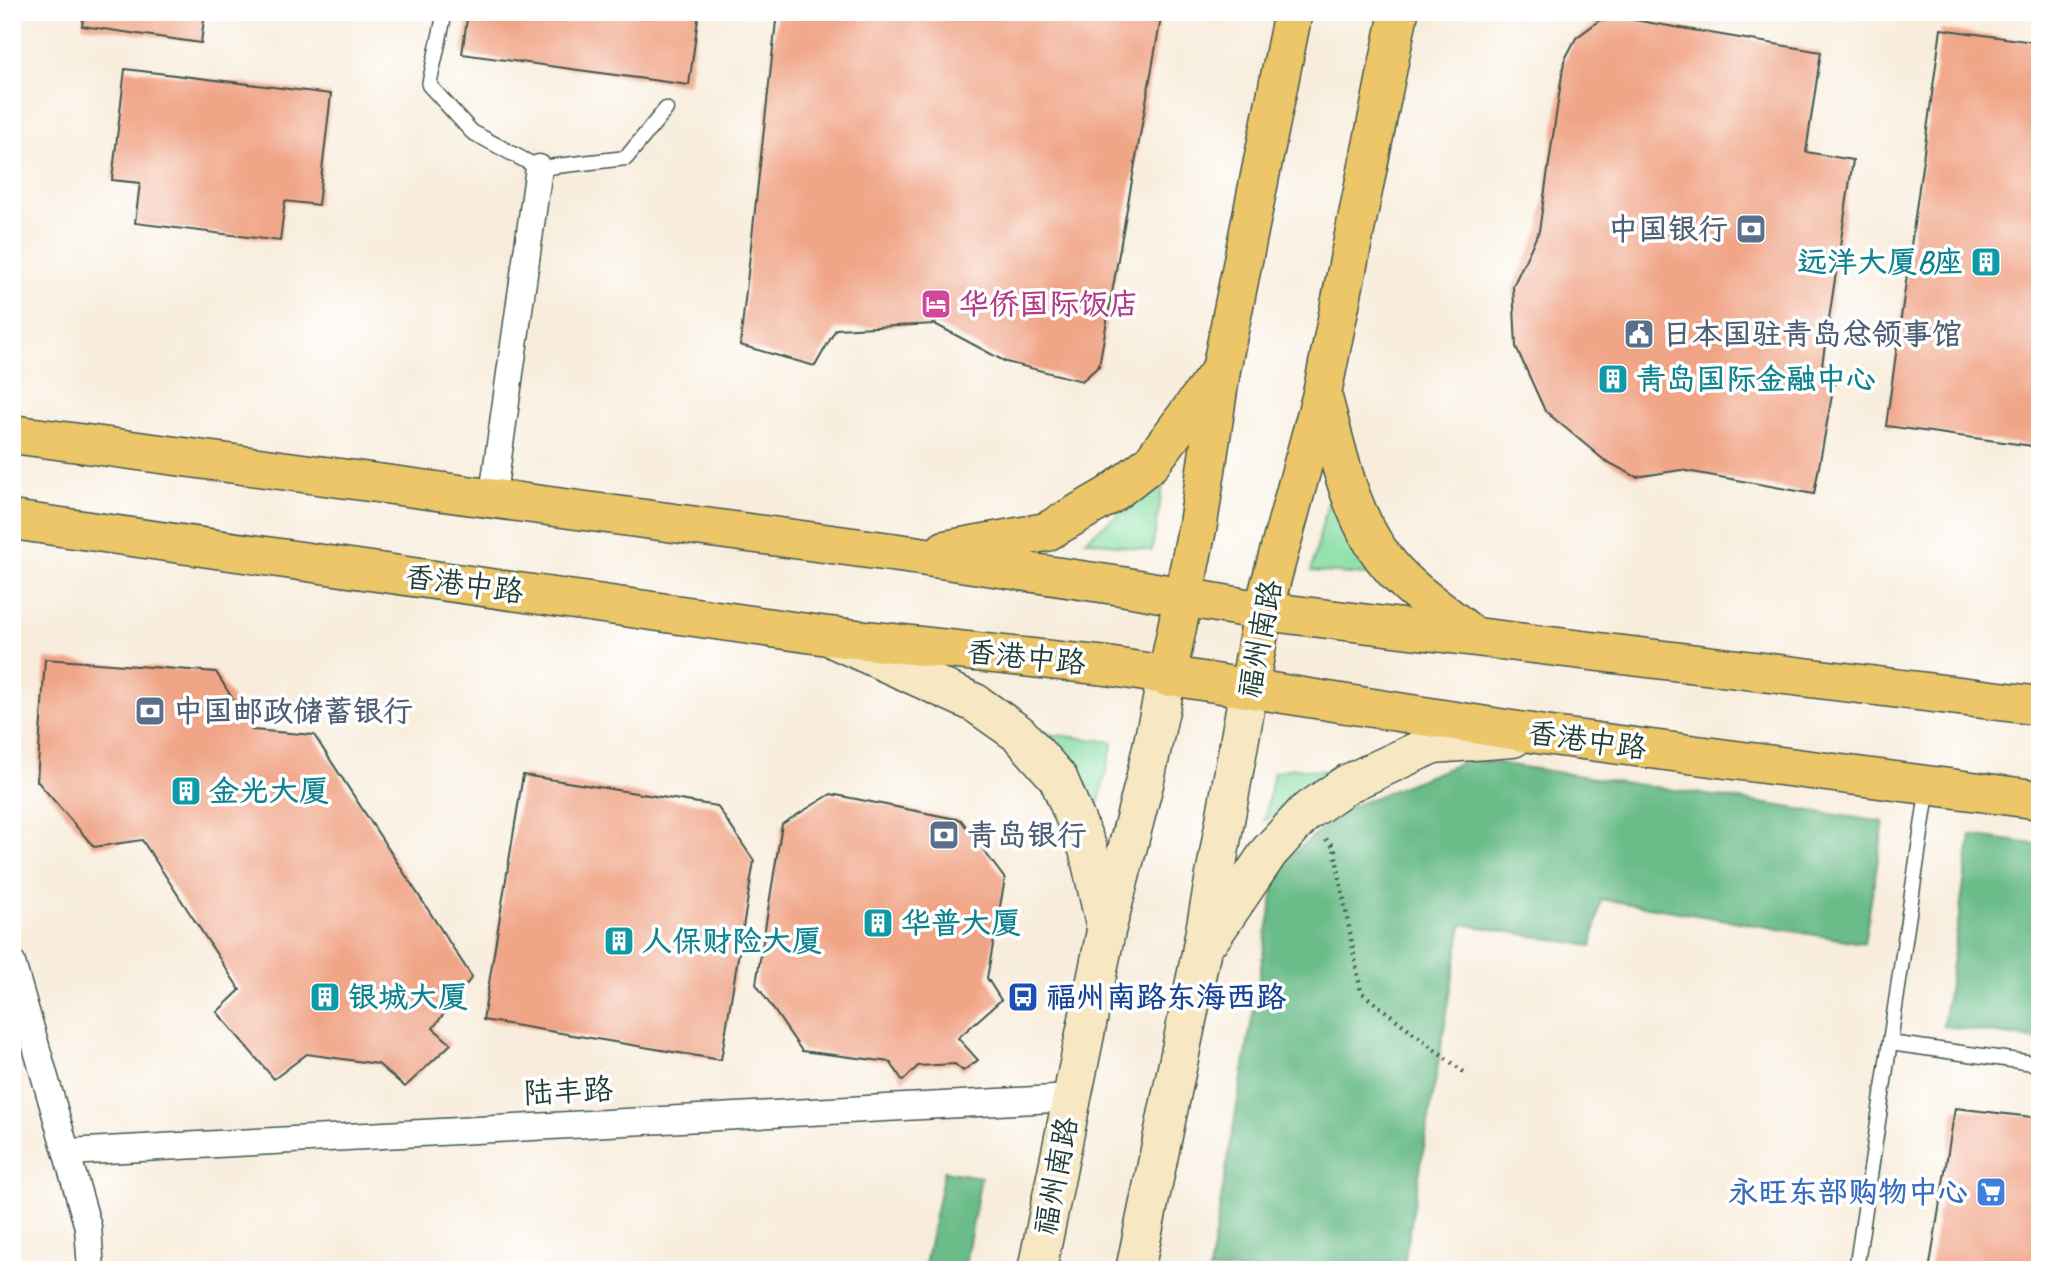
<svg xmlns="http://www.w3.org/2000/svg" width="2052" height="1282" font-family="Caveat,'LXGW WenKai TC',sans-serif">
	<rect width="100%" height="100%" fill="#fff"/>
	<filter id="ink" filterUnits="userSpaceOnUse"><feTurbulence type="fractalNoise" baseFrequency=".0143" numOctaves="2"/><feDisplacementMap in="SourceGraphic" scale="14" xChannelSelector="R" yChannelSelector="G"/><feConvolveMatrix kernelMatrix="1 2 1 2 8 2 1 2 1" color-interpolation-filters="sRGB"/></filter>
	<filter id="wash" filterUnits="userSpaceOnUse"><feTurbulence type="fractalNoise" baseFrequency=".00686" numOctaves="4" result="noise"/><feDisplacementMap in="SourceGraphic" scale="28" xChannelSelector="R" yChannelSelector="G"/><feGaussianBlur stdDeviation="1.57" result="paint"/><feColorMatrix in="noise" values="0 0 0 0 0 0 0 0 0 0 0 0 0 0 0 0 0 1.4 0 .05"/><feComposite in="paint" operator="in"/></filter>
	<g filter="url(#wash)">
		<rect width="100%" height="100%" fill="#f8eddc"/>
		<!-- green -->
		<g fill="#84dda2" stroke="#528d6b" stroke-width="2">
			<path d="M1164 479 1152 551 1085 540Z"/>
			<path d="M1331 489 1381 576 1311 571Z"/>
			<path d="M1024 731 1113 742 1088 849Z"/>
			<path d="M1293 768 1335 772 1264 821 1274 772Z"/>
		</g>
		<!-- forest -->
		<g fill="#6bbc88" stroke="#457c5e" stroke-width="2">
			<path d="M1471 759 1884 822 1864 943 1601 899 1592 946 1462 924 1403 1270H1209L1278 867 1345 809Z"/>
			<path d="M1971 835 2040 845V1040L1943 1026Z"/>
			<path d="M944 1171 981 1177 964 1270H924Z"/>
		</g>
		<g id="blocks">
			<!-- building -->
			<g fill="#f0a587">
				<path d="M84 12H205L201 43 82 26Z"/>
				<path d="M468 12H699L689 85 462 54Z"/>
				<path d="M777 12H1162L1099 366 1082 381 1006 362 935 324 836 329 815 366 740 345Z"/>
				<path d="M1628 19 1821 52 1806 152 1853 160 1822 365 1837 368 1814 494 1681 470 1636 477 1604 460 1545 411 1516 347 1513 286 1539 231 1564 61 1576 38 1600 20Z"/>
				<path d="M1941 29 2040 43V447L1886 426Z"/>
				<path d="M125 69 331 94 318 205 285 201 280 241 135 223 140 183 112 180Z"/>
				<path d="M45 659 216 672 252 730 314 735 472 977 433 1028 451 1044 405 1087 378 1064 307 1054 274 1079 217 1012 240 990 142 840 94 847 37 781Z"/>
				<path d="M523 775 717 806 754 861 721 1060 483 1020Z"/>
				<path d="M831 794 961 820 1005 879 987 978 1001 1000 958 1038 978 1060 963 1071 955 1064 918 1066 903 1081 890 1062 802 1051 756 984 782 824Z"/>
				<path d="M1955 1108 2040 1118V1270H1922L1930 1265Z"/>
			</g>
		</g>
	</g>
	<g filter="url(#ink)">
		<use href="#blocks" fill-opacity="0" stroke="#40574d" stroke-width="2"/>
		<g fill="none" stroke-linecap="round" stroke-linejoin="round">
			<!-- service casing -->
			<g stroke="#40574d" stroke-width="17">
				<g id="service">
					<path d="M445 12 429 85 472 132 539 168 626 158 666 109"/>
					<path d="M1890 1043 2040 1064"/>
					<path d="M1856 1270 1928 786"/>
				</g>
			</g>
			<!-- minor casing -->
			<g stroke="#40574d" stroke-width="29">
				<g id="minor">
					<path d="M492 501 539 168"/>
					<path d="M12 963 88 1227 91 1270"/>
					<path d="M68 1152 1072 1098"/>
				</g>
			</g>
			<!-- secondary casing -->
			<g stroke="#40574d" stroke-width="41">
				<g id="secondary">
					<path d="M836 640 975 703 1019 734 1058 778 1088 849 1105 924"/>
					<path d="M1212 936 1269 852 1305 813 1347 784 1433 744 1513 738"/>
					<path d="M1037 1270 1106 931 1145 780 1167 677"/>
					<path d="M1135 1270 1201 953 1249 688"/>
				</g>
			</g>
			<!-- primary casing -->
			<g stroke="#40574d" stroke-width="41">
				<g id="primary">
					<path d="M1322 394C1338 453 1350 520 1391 567 1413 593 1447 614 1473 636"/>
					<path d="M12 434 913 555 1121 586 1263 611 2040 706"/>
					<path d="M12 520 828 636 1107 666 1544 735 2040 800"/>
					<path d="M945 550 1046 532 1110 495 1151 463 1217 375"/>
					<path d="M1167 677 1198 524 1221 370 1293 12"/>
					<path d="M1249 688 1263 611 1322 394 1399 12"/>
				</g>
			</g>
			<!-- path -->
			<path stroke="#40574d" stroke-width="4.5" stroke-dasharray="2 5" stroke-linecap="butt" d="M1326 839 1334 847 1361 992 1465 1073"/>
			<!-- service -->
			<use href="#service" stroke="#fff" stroke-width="14"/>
			<!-- minor -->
			<use href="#minor" stroke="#fff" stroke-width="26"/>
			<!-- secondary -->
			<use href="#secondary" stroke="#f7e8c3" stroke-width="38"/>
			<!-- primary -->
			<use href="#primary" stroke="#ecc669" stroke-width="38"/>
		</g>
	</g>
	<!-- icons -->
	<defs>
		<g id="bank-square" transform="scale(1.575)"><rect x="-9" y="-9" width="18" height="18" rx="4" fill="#5c6f8a" stroke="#fff"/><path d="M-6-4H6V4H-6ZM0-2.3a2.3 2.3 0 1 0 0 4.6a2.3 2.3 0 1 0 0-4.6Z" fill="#fff"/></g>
		<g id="building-square" transform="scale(1.575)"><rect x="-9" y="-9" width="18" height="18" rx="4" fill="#0f9aa8" stroke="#fff"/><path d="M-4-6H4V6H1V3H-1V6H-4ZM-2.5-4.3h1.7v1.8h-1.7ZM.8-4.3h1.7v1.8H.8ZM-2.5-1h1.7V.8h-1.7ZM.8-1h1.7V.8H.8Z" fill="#fff"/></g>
		<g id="hotel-square" transform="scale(1.575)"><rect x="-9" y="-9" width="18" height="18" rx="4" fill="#d1479c" stroke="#fff"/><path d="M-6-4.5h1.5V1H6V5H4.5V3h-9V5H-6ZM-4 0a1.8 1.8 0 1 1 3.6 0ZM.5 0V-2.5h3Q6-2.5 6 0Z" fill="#fff"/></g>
		<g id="civic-square" transform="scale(1.575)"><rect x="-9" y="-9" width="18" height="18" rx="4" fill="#5c6f8a" stroke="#fff"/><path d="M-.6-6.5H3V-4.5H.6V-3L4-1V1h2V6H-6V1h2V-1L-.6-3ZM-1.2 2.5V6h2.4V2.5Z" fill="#fff"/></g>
		<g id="bus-square" transform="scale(1.575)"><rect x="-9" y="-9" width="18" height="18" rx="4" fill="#1a4fb4" stroke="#fff"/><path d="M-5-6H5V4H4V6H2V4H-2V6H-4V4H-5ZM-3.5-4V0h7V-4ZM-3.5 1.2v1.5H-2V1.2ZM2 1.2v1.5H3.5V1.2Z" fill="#fff"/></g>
		<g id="supermarket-square" transform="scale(1.575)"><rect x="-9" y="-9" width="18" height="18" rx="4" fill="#3f7fe0" stroke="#fff"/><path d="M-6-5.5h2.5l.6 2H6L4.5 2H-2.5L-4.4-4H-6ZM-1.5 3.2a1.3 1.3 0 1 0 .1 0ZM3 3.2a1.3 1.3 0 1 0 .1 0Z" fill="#fff"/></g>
	</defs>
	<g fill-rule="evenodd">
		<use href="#bank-square" x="1751" y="229"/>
		<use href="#building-square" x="1986" y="262"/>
		<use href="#hotel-square" x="936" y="304"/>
		<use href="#civic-square" x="1639" y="334"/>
		<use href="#building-square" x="1613" y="379"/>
		<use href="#bank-square" x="150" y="711"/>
		<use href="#building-square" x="186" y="791"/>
		<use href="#bank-square" x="944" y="835"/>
		<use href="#building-square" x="878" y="923"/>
		<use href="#building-square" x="619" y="941"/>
		<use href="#building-square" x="325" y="997"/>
		<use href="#bus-square" x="1023" y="997"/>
		<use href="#supermarket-square" x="1991" y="1192"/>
	</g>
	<g text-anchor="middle" stroke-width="7" stroke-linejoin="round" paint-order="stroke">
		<!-- service labels -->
		<g font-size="30" font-weight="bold" fill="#4e5e75" stroke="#fff" text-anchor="start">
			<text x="1728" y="239" text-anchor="end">中国银行</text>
			<text x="1662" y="344">日本国驻青岛总领事馆</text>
			<text x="173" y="721">中国邮政储蓄银行</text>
			<text x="967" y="845">青岛银行</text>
		</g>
		<!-- culture labels -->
		<g font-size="30" font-weight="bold" fill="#0d838f" stroke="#fff" text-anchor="start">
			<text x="1963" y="272" text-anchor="end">远洋大厦B座</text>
			<text x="1636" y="389">青岛国际金融中心</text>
			<text x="209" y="801">金光大厦</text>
			<text x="901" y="933">华普大厦</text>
			<text x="642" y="951">人保财险大厦</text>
			<text x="348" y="1007">银城大厦</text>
		</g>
		<!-- hotel labels -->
		<g font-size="30" font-weight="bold" fill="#b23c85" stroke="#fff" text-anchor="start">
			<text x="959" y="314">华侨国际饭店</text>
		</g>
		<!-- street labels -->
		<g font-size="30" fill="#1f3d34" stroke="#fff">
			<text transform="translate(464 584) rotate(8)" y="10">香港中路</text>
			<text transform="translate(1260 639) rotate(-79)" y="10">福州南路</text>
			<text transform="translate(1026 657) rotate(6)" y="10">香港中路</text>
			<text transform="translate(1587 740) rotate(8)" y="10">香港中路</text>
			<text transform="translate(568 1091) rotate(-3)" y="10">陆丰路</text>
			<text transform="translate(1056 1176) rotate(-79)" y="10">福州南路</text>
		</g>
		<!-- transit labels -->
		<g font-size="30" font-weight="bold" fill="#164399" stroke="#fff" text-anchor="start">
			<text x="1046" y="1007">福州南路东海西路</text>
		</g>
		<!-- shop labels -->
		<g font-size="30" font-weight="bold" fill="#366cbe" stroke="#fff" text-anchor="end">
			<text x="1968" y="1202">永旺东部购物中心</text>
		</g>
	</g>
	<!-- margin -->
	<rect width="2052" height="1282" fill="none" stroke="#fff" stroke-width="42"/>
</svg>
